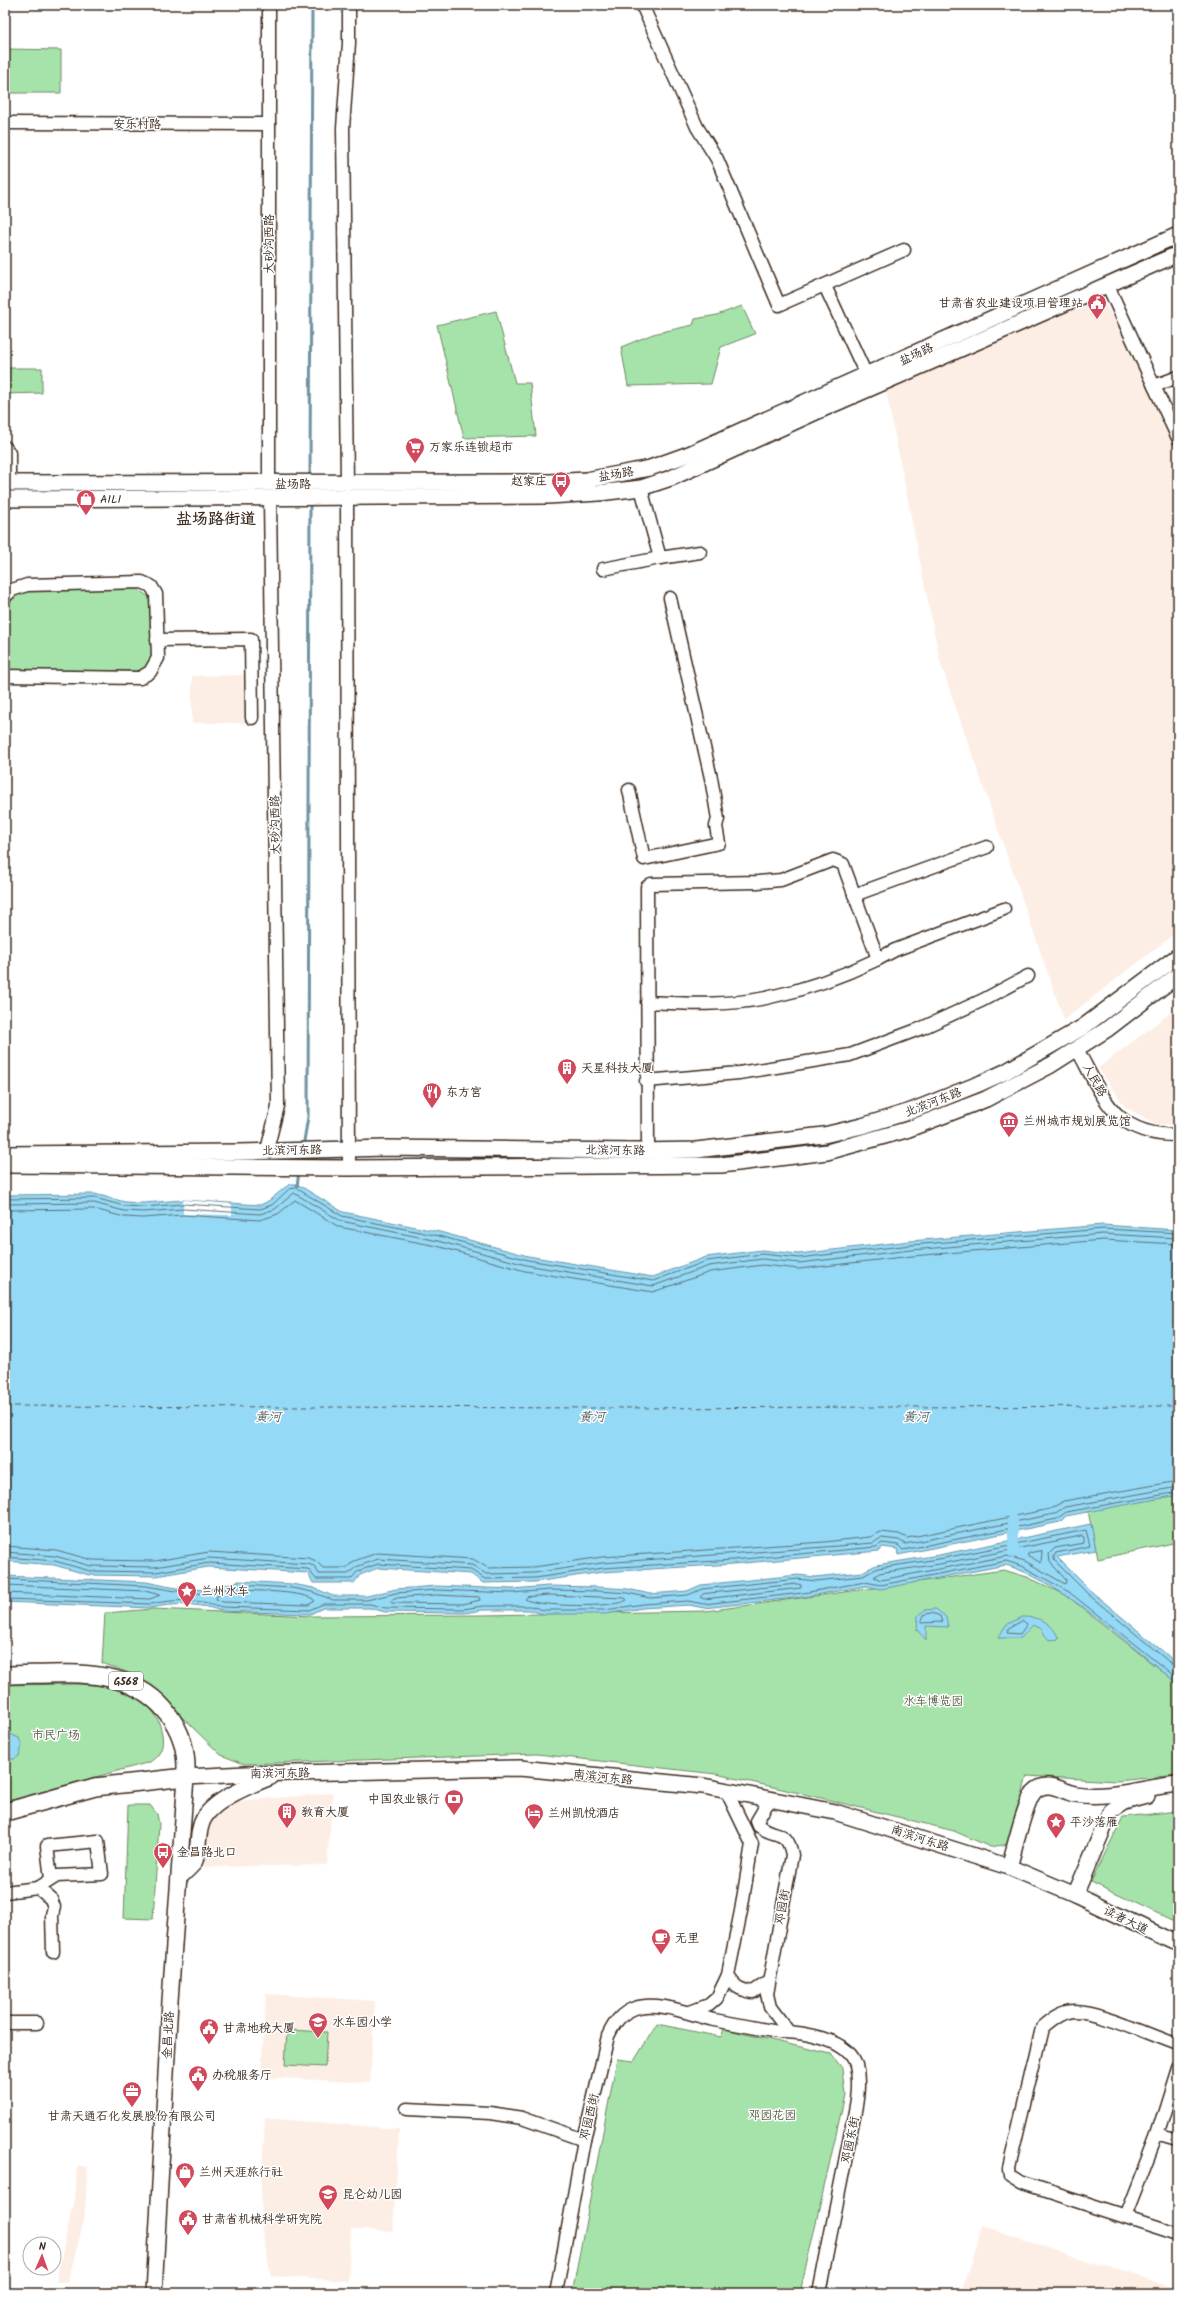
<svg xmlns="http://www.w3.org/2000/svg" width="1183" height="2298" font-family="Kalam,'LXGW WenKai TC',sans-serif">
	<rect width="100%" height="100%" fill="#fff"/>
	<filter id="ink" filterUnits="userSpaceOnUse"><feTurbulence type="fractalNoise" baseFrequency=".025" numOctaves="2"/><feDisplacementMap in="SourceGraphic" scale="8" xChannelSelector="R" yChannelSelector="G"/><feConvolveMatrix kernelMatrix="1 2 1 2 8 2 1 2 1" color-interpolation-filters="sRGB"/></filter>
	<g filter="url(#ink)">
		<!-- built -->
		<g fill="#fdeee5">
			<path d="M1100 298 1162 383 1174 406 1178 405V931L1064 1020 940 662 885 386Z"/>
			<path d="M246 675V723H192V676Z"/>
			<path d="M1178 1007V1124L1157 1125 1125 1107 1098 1068Z"/>
			<path d="M333 1793 327 1865 204 1867 211 1803Z"/>
			<path d="M266 1994 375 2001 370 2083 261 2077Z"/>
			<path d="M265 2118 399 2129 393 2232 351 2229 348 2281 271 2276 262 2231 261 2192Z"/>
			<path d="M78 2165 88 2167 84 2221 68 2282H56L74 2199Z"/>
			<path d="M982 2227 1178 2289V2293H961Z"/>
		</g>
		<!-- green -->
		<g fill="#a6e3aa" stroke="#708664">
			<path d="M5 49 61 50V93H5Z"/>
			<path d="M742 306 755 334 721 347 711 384 628 386 621 347 653 334 693 325 695 319 717 315Z"/>
			<path d="M496 311 515 383H530L536 436 464 438 437 325Z"/>
			<path d="M5 368H42V393L5 394Z"/>
			<path d="M34 588 137 589 149 597 153 659 148 666 138 671 5 670V608L17 594Z"/>
			<path d="M1178 1495V1542L1098 1559 1088 1511Z"/>
			<path d="M1004 1570 1027 1577 1066 1595 1178 1684V1775L1117 1781 1027 1776 1009 1844 990 1847 954 1831 821 1798 716 1774 537 1754 244 1764 221 1755 155 1691 129 1673 102 1663 105 1613 153 1609 312 1616 483 1615 706 1611Z"/>
			<path d="M75 1684C110 1685 155 1691 162 1734 164 1747 161 1754 150 1762L5 1802V1685Z"/>
			<path d="M128 1805H150L157 1814 159 1824 153 1919 124 1918Z"/>
			<path d="M1178 1811V1923L1091 1882 1123 1817Z"/>
			<path d="M657 2024 721 2037 724 2029 831 2054 842 2068 845 2095 800 2293H572L617 2059 634 2061Z"/>
			<path d="M287 2030 327 2032 325 2067 285 2065Z"/>
		</g>
		<!-- water -->
		<g fill="#94d9f6" stroke="#7093a0">
			<path d="M291 1184H297L343 1212 440 1232 528 1256 653 1277 706 1257 762 1250 798 1254 910 1241 1103 1225 1178 1230V1495L1066 1516 1060 1522 898 1555 897 1549 882 1547 879 1551 733 1564 603 1572 535 1582 483 1583 471 1574 378 1568 360 1575 354 1583H313L308 1573 208 1567 156 1576 89 1575 54 1565 5 1561V1195L95 1194 125 1202 143 1203 183 1200 260 1205C274 1200 281 1188 291 1184Z"/>
			<path d="M1091 1524 1096 1550 1057 1557 1092 1592 1178 1664V1684C1130 1646 1064 1583 1006 1565L881 1589 866 1586 803 1597 704 1608 689 1605 643 1608 605 1614H543L530 1610H483L464 1613 385 1612 370 1608H323L310 1614 221 1611C200 1603 173 1603 151 1608L5 1602V1576L146 1582 176 1588 206 1590 239 1581 292 1584 314 1588 333 1596H367L396 1589 436 1586 512 1589 548 1586 598 1587 628 1589 650 1594 687 1591 701 1585 798 1575 815 1577 862 1572 876 1565 939 1555Z"/>
			<path d="M936 1609 946 1617 948 1627 926 1626V1640L917 1630 918 1615 925 1610Z"/>
			<path d="M1022 1617C1040 1617 1052 1622 1059 1639L1049 1640 1044 1634 1042 1629 1033 1625 1021 1638H998L1006 1625Z"/>
			<path d="M10 1734 19 1738 22 1747 19 1756 14 1759H5V1735Z"/>
		</g>
		<!-- pier -->
		<path fill="#fff" d="M183 1200 232 1204V1215L183 1214Z"/>
		<g fill="none" stroke-linecap="round" stroke-linejoin="round">
			<!-- shore -->
			<g stroke="#5f7074" stroke-width="1">
				<path d="M5 1199 95 1198 124 1206 143 1207 183 1204 260 1209 272 1205 289 1189 296 1188 342 1216 439 1236 528 1260 653 1281 707 1261 762 1254 799 1258 911 1245 1103 1229 1178 1233"/>
				<path d="M5 1204 94 1203 124 1211 143 1212 183 1209 260 1214 275 1209 294 1193 341 1221 438 1241 526 1265 653 1286 709 1266 762 1259 799 1263 911 1250 1103 1234 1178 1238"/>
				<path d="M5 1210 94 1209 124 1217 143 1218 183 1215 260 1220 278 1214 295 1200 339 1227 437 1246 525 1271 653 1292 710 1272 763 1265 799 1269 912 1256 1103 1240 1178 1244"/>
				<path d="M1082 1536 1084 1537V1543L1055 1548 1049 1554 1050 1562 1066 1580 1065 1584 1025 1561 1007 1556 881 1580 874 1577 879 1573 940 1564Z"/>
				<path d="M5 1546 56 1550 92 1560 155 1561 209 1552 309 1558 316 1561 323 1568H346L354 1561 377 1553 473 1559 488 1568 534 1567 602 1557 824 1542 870 1537 881 1532 899 1534 907 1538 1050 1509 1064 1501 1178 1481"/>
				<path d="M1042 1551 1041 1563 1027 1555 1029 1553Z"/>
				<path d="M5 1552 55 1556 91 1566 155 1567 209 1558 308 1564 314 1566 319 1574H348L356 1567 378 1559 472 1565 486 1574 534 1573 602 1563 825 1547 873 1543 881 1538 899 1540 905 1544 1054 1514 1065 1507 1178 1487"/>
				<path d="M5 1557 55 1561 90 1571 156 1572 209 1563 308 1569 316 1579H351L358 1571 378 1564 471 1570 485 1579 535 1578 603 1568 733 1560 876 1547 882 1543 898 1545 903 1550 1057 1519 1066 1512 1178 1492"/>
				<path d="M5 1579 146 1586 176 1591 206 1594 240 1585 292 1588 312 1592 333 1600H367L396 1593 436 1590 512 1593 549 1590 598 1591 628 1593 650 1598 688 1595 702 1589 798 1579 816 1581 863 1576 878 1568 939 1559 1086 1530 1090 1546 1056 1553 1054 1556V1560L1089 1595 1174 1666 1178 1667"/>
				<path d="M798 1584 801 1585V1588L704 1599 700 1597 703 1594Z"/>
				<path d="M5 1585 145 1591 160 1595 150 1599 5 1593"/>
				<path d="M240 1590C254 1591 308 1591 315 1601L308 1605 223 1602 216 1599 217 1596Z"/>
				<path d="M436 1595 479 1597 480 1600 463 1604 392 1603 390 1601 397 1598Z"/>
				<path d="M549 1595 625 1598 627 1600C617 1608 536 1607 525 1599L527 1597Z"/>
				<path d="M5 1599 151 1604C174 1599 200 1599 222 1607L309 1610 323 1604H370L386 1608 463 1609 483 1606H530L544 1610H605L643 1604 688 1601 704 1604 803 1593 865 1582 881 1585 1006 1561 1022 1566 1069 1592 1178 1679"/>
				<path d="M932 1613 940 1616 942 1622 921 1623 924 1615Z"/>
				<path d="M1023 1621 1027 1624 1020 1634 1007 1633 1009 1628Z"/>
			</g>
			<!-- stream -->
			<g stroke="#7093a0" stroke-width="3">
				<path d="M310 477 312 5"/>
				<path d="M303 1147 308 1117 310 501"/>
				<path d="M297 1186 299 1172"/>
			</g>
			<!-- canal -->
			<path stroke="#94d9f6" stroke-width="10" d="M1013 1519V1553"/>
			<!-- ferry -->
			<path stroke="#565f5f" stroke-width="1" stroke-dasharray="5 4" stroke-linecap="butt" d="M5 1406 606 1408 1178 1406"/>
			<!-- minor casing -->
			<g stroke="#3b2a1e" stroke-width="15">
				<g id="minor">
					<path d="M269 5V484"/>
					<path d="M642 5 697 127 717 159 779 305 904 250"/>
					<path d="M5 123 269 124"/>
					<path d="M825 286 869 381"/>
					<path d="M1108 286 1178 438"/>
					<path d="M1154 386 1178 377"/>
					<path d="M5 447 9 453V483"/>
					<path d="M347 484 343 128 349 43V5"/>
					<path d="M347 498 349 1168"/>
					<path d="M660 558 700 552"/>
					<path d="M603 569 660 558 641 488"/>
					<path d="M5 597 12 590 27 585 142 582 151 586 156 594 158 658 150 672 140 678 5 676"/>
					<path d="M157 640 251 639 252 718"/>
					<path d="M629 790 644 859 719 843 716 826 718 819 711 778 670 598"/>
					<path d="M854 895 987 847"/>
					<path d="M878 959 895 950 1004 909"/>
					<path d="M647 1002C686 1004 727 1006 766 998 804 990 843 976 878 959L843 864 833 860 781 880 758 882 651 884 647 887 648 1151"/>
					<path d="M1077 1049C1104 1098 1114 1136 1178 1135"/>
					<path d="M646 1081 739 1073 850 1055 922 1028 983 1000 1028 976"/>
					<path d="M267 1150 278 1106 270 499"/>
					<path d="M770 1799 757 1821 759 1826C776 1839 787 1828 792 1855L767 1994 770 2007 788 2031"/>
					<path d="M38 1888 57 1876 102 1874 98 1841 47 1846 51 1879"/>
					<path d="M5 1892 38 1888 51 1899 54 1907 52 1915 53 1952"/>
					<path d="M728 1975C734 1987 740 1990 753 1992L768 1982"/>
					<path d="M690 2012 709 2005 717 1998 728 1975 741 1911 752 1844 726 1790"/>
					<path d="M5 2023H37"/>
					<path d="M1178 2044C1152 2035 1100 2011 1074 2011 1062 2011 1051 2020 1042 2028L1009 2168 1010 2176 1021 2183 1178 2234"/>
					<path d="M407 2109 490 2113 522 2118 584 2140"/>
					<path d="M1157 2135 1178 2141"/>
					<path d="M1125 2217 1157 2135 1178 2068"/>
					<path d="M556 2293 584 2140 608 2036C614 2023 621 2013 635 2008 658 2000 692 2015 714 2020 735 2024 757 2028 778 2032 800 2031 849 2039 856 2065 860 2081 858 2096 855 2111L819 2293"/>
				</g>
			</g>
			<!-- major casing -->
			<g stroke="#3b2a1e" stroke-width="18">
				<g id="major">
					<path d="M5 483 549 482 586 480 619 474 650 468 689 454 1178 235"/>
					<path d="M5 499 548 496 599 493 641 488 671 478 818 411 1178 254"/>
					<path d="M5 1154 238 1152 386 1148 638 1151 696 1150 824 1135 862 1126 911 1111 981 1083 1005 1072 1083 1027 1178 956"/>
					<path d="M5 1165 349 1168 721 1165 827 1152 906 1130 986 1099 1051 1065 1106 1030 1178 975"/>
					<path d="M1009 1867C1014 1851 1025 1802 1034 1792 1047 1779 1061 1791 1075 1794 1108 1800 1145 1787 1178 1784"/>
					<path d="M179 1878C184 1873 190 1868 194 1863 200 1852 196 1831 204 1818 215 1799 251 1785 271 1777"/>
					<path d="M1075 1895 1111 1811 1125 1802 1147 1796"/>
					<path d="M154 2293 170 2001 186 1777 246 1774 520 1768 703 1786 835 1812 1009 1867 1075 1895 1178 1944"/>
				</g>
			</g>
			<!-- highway casing -->
			<g stroke="#3b2a1e" stroke-width="20">
				<path id="highway" d="M5 1675C60 1675 125 1663 165 1710 182 1731 187 1750 186 1777L95 1787 5 1812"/>
			</g>
			<!-- minor -->
			<use href="#minor" stroke="#fff" stroke-width="12"/>
			<!-- major -->
			<use href="#major" stroke="#fff" stroke-width="15"/>
			<!-- highway -->
			<use href="#highway" stroke="#fff" stroke-width="17"/>
		</g>
	</g>
	<!-- icons -->
	<defs>
		<g id="civic-pin" transform="scale(1)"><path d="M0 17L-7.5 6A9.5 9.5 0 1 1 7.5 6Z" fill="#d1495b" stroke="#fff"/><path d="M-.6-6.5H3V-4.5H.6V-3L4-1V1h2V6H-6V1h2V-1L-.6-3ZM-1.2 2.5V6h2.4V2.5Z" fill="#fff"/></g>
		<g id="supermarket-pin" transform="scale(1)"><path d="M0 17L-7.5 6A9.5 9.5 0 1 1 7.5 6Z" fill="#d1495b" stroke="#fff"/><path d="M-6-5.5h2.5l.6 2H6L4.5 2H-2.5L-4.4-4H-6ZM-1.5 3.2a1.3 1.3 0 1 0 .1 0ZM3 3.2a1.3 1.3 0 1 0 .1 0Z" fill="#fff"/></g>
		<g id="bus-pin" transform="scale(1)"><path d="M0 17L-7.5 6A9.5 9.5 0 1 1 7.5 6Z" fill="#d1495b" stroke="#fff"/><path d="M-5-6H5V4H4V6H2V4H-2V6H-4V4H-5ZM-3.5-4V0h7V-4ZM-3.5 1.2v1.5H-2V1.2ZM2 1.2v1.5H3.5V1.2Z" fill="#fff"/></g>
		<g id="shop-pin" transform="scale(1)"><path d="M0 17L-7.5 6A9.5 9.5 0 1 1 7.5 6Z" fill="#d1495b" stroke="#fff"/><path d="M-5-2.5h2.3a2.7 3.5 0 0 1 5.4 0H5L5.5 6h-11ZM-1.5-2.5h3a1.5 2.3 0 0 0-3 0Z" fill="#fff"/></g>
		<g id="building-pin" transform="scale(1)"><path d="M0 17L-7.5 6A9.5 9.5 0 1 1 7.5 6Z" fill="#d1495b" stroke="#fff"/><path d="M-4-6H4V6H1V3H-1V6H-4ZM-2.5-4.3h1.7v1.8h-1.7ZM.8-4.3h1.7v1.8H.8ZM-2.5-1h1.7V.8h-1.7ZM.8-1h1.7V.8H.8Z" fill="#fff"/></g>
		<g id="restaurant-pin" transform="scale(1)"><path d="M0 17L-7.5 6A9.5 9.5 0 1 1 7.5 6Z" fill="#d1495b" stroke="#fff"/><path d="M-5-6h1v4h1v-4h1v4h1v-4h1v5L-1.5 .5V6h-2V.5L-5-1ZM5-6V6H3V1.5H1.5Q1.5-4 5-6Z" fill="#fff"/></g>
		<g id="museum-pin" transform="scale(1)"><path d="M0 17L-7.5 6A9.5 9.5 0 1 1 7.5 6Z" fill="#d1495b" stroke="#fff"/><path d="M0-6L6-3V-2H-6V-3ZM-5-1h2V3h-2ZM-1-1h2V3h-2ZM3-1h2V3H3ZM-6 4H6V6H-6Z" fill="#fff"/></g>
		<g id="sight-pin" transform="scale(1)"><path d="M0 17L-7.5 6A9.5 9.5 0 1 1 7.5 6Z" fill="#d1495b" stroke="#fff"/><path d="M0-6L1.8-2.2L6-1.7L2.9 1.2L3.7 5.4L0 3.3L-3.7 5.4L-2.9 1.2L-6-1.7L-1.8-2.2Z" fill="#fff"/></g>
		<g id="bank-pin" transform="scale(1)"><path d="M0 17L-7.5 6A9.5 9.5 0 1 1 7.5 6Z" fill="#d1495b" stroke="#fff"/><path d="M-6-4H6V4H-6ZM0-2.3a2.3 2.3 0 1 0 0 4.6a2.3 2.3 0 1 0 0-4.6Z" fill="#fff"/></g>
		<g id="hotel-pin" transform="scale(1)"><path d="M0 17L-7.5 6A9.5 9.5 0 1 1 7.5 6Z" fill="#d1495b" stroke="#fff"/><path d="M-6-4.5h1.5V1H6V5H4.5V3h-9V5H-6ZM-4 0a1.8 1.8 0 1 1 3.6 0ZM.5 0V-2.5h3Q6-2.5 6 0Z" fill="#fff"/></g>
		<g id="cafe-pin" transform="scale(1)"><path d="M0 17L-7.5 6A9.5 9.5 0 1 1 7.5 6Z" fill="#d1495b" stroke="#fff"/><path d="M-5.5-4.5H6V0H3Q3 3.5 0 3.5H-2.5Q-5.5 3.5-5.5 0ZM3-3.2v2h1.7v-2ZM-6 4.5H4V6H-6Z" fill="#fff"/></g>
		<g id="school-pin" transform="scale(1)"><path d="M0 17L-7.5 6A9.5 9.5 0 1 1 7.5 6Z" fill="#d1495b" stroke="#fff"/><path d="M0-5L7-2L0 1L-7-2ZM-4 1L0 2.5L4 1V4Q0 6-4 4Z" fill="#fff"/></g>
		<g id="office-pin" transform="scale(1)"><path d="M0 17L-7.5 6A9.5 9.5 0 1 1 7.5 6Z" fill="#d1495b" stroke="#fff"/><path d="M-6-3h4V-5.5h4V-3h4V5H-6ZM-1-4.5V-3h2v-1.5ZM-6 0V1H6V0Z" fill="#fff"/></g>
	</defs>
	<g fill-rule="evenodd">
		<use href="#civic-pin" x="1097" y="303"/>
		<use href="#supermarket-pin" x="415" y="447"/>
		<use href="#bus-pin" x="561" y="481"/>
		<use href="#shop-pin" x="86" y="499"/>
		<use href="#building-pin" x="567" y="1068"/>
		<use href="#restaurant-pin" x="432" y="1092"/>
		<use href="#museum-pin" x="1009" y="1121"/>
		<use href="#sight-pin" x="187" y="1591"/>
		<use href="#bank-pin" x="454" y="1799"/>
		<use href="#building-pin" x="287" y="1812"/>
		<use href="#hotel-pin" x="534" y="1813"/>
		<use href="#sight-pin" x="1056" y="1822"/>
		<use href="#bus-pin" x="163" y="1852"/>
		<use href="#cafe-pin" x="661" y="1938"/>
		<use href="#school-pin" x="318" y="2022"/>
		<use href="#civic-pin" x="209" y="2028"/>
		<use href="#civic-pin" x="198" y="2075"/>
		<use href="#office-pin" x="132" y="2091"/>
		<use href="#shop-pin" x="185" y="2172"/>
		<use href="#school-pin" x="328" y="2194"/>
		<use href="#civic-pin" x="188" y="2219"/>
	</g>
	<g text-anchor="middle" stroke-width="3" stroke-linejoin="round" paint-order="stroke">
		<!-- shield labels -->
		<rect fill="#fff" stroke="#766a62" stroke-width="1" x="109" y="1672" width="34" height="18" rx="3"/>
		<g font-size="11" font-weight="bold" fill="#3b2a1e">
			<text x="126" y="1685">G568</text>
		</g>
		<!-- street labels -->
		<g font-size="12" fill="#3b2a1e" stroke="#fff">
			<text x="137" y="128">安乐村路</text>
			<text transform="translate(269 244) rotate(-90)" y="4">大砂沟西路</text>
			<text transform="translate(916 354) rotate(-25)" y="4">盐场路</text>
			<text transform="translate(616 474) rotate(-10)" y="4">盐场路</text>
			<text x="293" y="488">盐场路</text>
			<text transform="translate(275 825) rotate(-91)" y="4">大砂沟西路</text>
			<text transform="translate(1095 1080) rotate(61)" y="4">人民路</text>
			<text transform="translate(933 1102) rotate(-21)" y="4">北滨河东路</text>
			<text transform="translate(292 1150) rotate(-1)" y="4">北滨河东路</text>
			<text transform="translate(615 1150) rotate(1)" y="4">北滨河东路</text>
			<text transform="translate(280 1773) rotate(-1)" y="4">南滨河东路</text>
			<text transform="translate(603 1777) rotate(6)" y="4">南滨河东路</text>
			<text transform="translate(920 1838) rotate(18)" y="4">南滨河东路</text>
			<text transform="translate(782 1907) rotate(-80)" y="4">邓园街</text>
			<text transform="translate(1126 1920) rotate(26)" y="4">读者大道</text>
			<text transform="translate(168 2035) rotate(-87)" y="4">金昌北路</text>
			<text transform="translate(589 2117) rotate(-77)" y="4">邓园西街</text>
			<text transform="translate(850 2140) rotate(-79)" y="4">邓园东街</text>
		</g>
		<!-- poi labels -->
		<g font-size="12" fill="#3b2a1e" stroke="#fff" text-anchor="start">
			<text x="1083" y="307" text-anchor="end">甘肃省农业建设项目管理站</text>
			<text x="429" y="451">万家乐连锁超市</text>
			<text x="547" y="485" text-anchor="end">赵家庄</text>
			<text x="100" y="503">AILI</text>
			<text x="581" y="1072">天星科技大厦</text>
			<text x="446" y="1096">东方宫</text>
			<text x="1023" y="1125">兰州城市规划展览馆</text>
			<text x="201" y="1595">兰州水车</text>
			<text x="440" y="1803" text-anchor="end">中国农业银行</text>
			<text x="301" y="1816">教育大厦</text>
			<text x="548" y="1817">兰州凯悦酒店</text>
			<text x="1070" y="1826">平沙落雁</text>
			<text x="177" y="1856">金昌路北口</text>
			<text x="675" y="1942">无里</text>
			<text x="332" y="2026">水车园小学</text>
			<text x="223" y="2032">甘肃地税大厦</text>
			<text x="212" y="2079">办税服务厅</text>
			<text x="132" y="2120" text-anchor="middle">甘肃天通石化发展股份有限公司</text>
			<text x="199" y="2176">兰州天涯旅行社</text>
			<text x="342" y="2198">昆仑幼儿园</text>
			<text x="202" y="2223">甘肃省机械科学研究院</text>
		</g>
		<!-- park labels -->
		<g font-size="12" fill="#565841" stroke="#fff">
			<text x="933" y="1705">水车博览园</text>
			<text x="56" y="1739">市民广场</text>
			<text x="772" y="2119">邓园花园</text>
		</g>
		<!-- water labels -->
		<g font-size="13" font-style="italic" fill="#565f5f" stroke="#fff">
			<text transform="translate(268 1416) rotate(1)" y="5">黄河</text>
			<text x="592" y="1421">黄河</text>
			<text x="916" y="1421">黄河</text>
		</g>
		<!-- district labels -->
		<g font-size="16" font-weight="bold" fill="#3b2a1e" stroke="#fff">
			<text x="216" y="524">盐场路街道</text>
		</g>
	</g>
	<!-- margin -->
	<rect width="1183" height="2298" fill="none" stroke="#fff" stroke-width="20"/>
	<rect x="10" y="10" width="1163" height="2278" fill="none" stroke="#3b2a1e" stroke-width="1.5" filter="url(#ink)"/>
	<!-- north arrow -->
	<g transform="translate(42 2256) rotate(2)"><circle r="19" fill="#ffffff" stroke="#b1aaa5"/>
	<path d="M0-3L7 15L0 10L-7 15Z" fill="#d1495b"/>
	<text y="-6" font-size="11" font-weight="bold" text-anchor="middle" fill="#3b2a1e">N</text>
	</g>
</svg>
